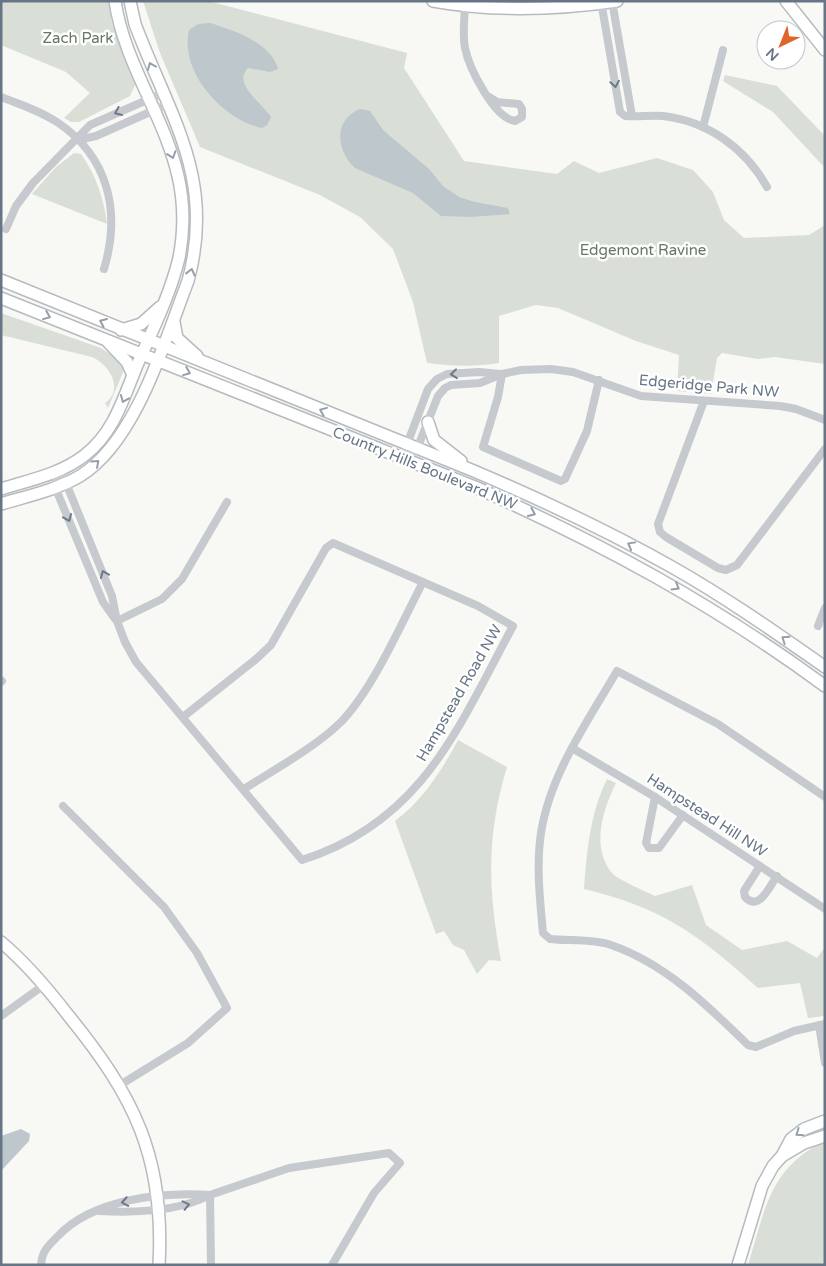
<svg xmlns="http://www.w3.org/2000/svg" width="826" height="1266" font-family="'Varela Round',sans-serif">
	<rect width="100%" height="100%" fill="#f8f8f5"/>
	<!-- green -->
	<g fill="#d9dfd6">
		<path d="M1 1H108L112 23 136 83 130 96 79 122H71L64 118 90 93 66 72 1 45Z"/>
		<path d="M143 1H208L407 53 404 68 464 161 557 174 574 161 599 173 657 158 693 170 713 192 724 220 744 238 809 235 825 225V364L775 357 758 359 722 353 717 358 711 394 677 391 679 355 636 341 558 308 536 305 499 316V363C474 367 452 366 427 363L413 302 393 249 360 217 320 195 200 147 160 53Z"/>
		<path d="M725 75 777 86 825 136V168L773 112 723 81Z"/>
		<path d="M74 153 81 154C96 175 104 199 107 224L32 194 56 167Z"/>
		<path d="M1 313 101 348 122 362 124 370 108 408 105 403C125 390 109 364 92 357L1 335Z"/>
		<path d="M458 740 507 767C486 836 488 890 501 961L489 960 477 974 464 950 453 945 444 931 436 934 395 821C423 800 442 770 458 740Z"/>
		<path d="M607 779 616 783C603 810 591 845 611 872 616 879 645 891 655 896L692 885 706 925 742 950 787 941 817 958 825 947V1016L808 1018 800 983 758 988C698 934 663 908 584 889 587 850 590 814 607 779Z"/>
		<path d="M825 1141V1265H748C765 1210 769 1168 825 1141Z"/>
	</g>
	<!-- water -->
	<g fill="#bdc7cc">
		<path d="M210 23C233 30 272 43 278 69L270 72 248 68C232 84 262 103 271 117L267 125 262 128C223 120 179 72 189 30L198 24Z"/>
		<path d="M360 109 370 111 383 130 429 169 443 186 459 197 475 202 508 208 510 214 471 217 441 216 413 193 355 168C336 150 333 120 360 109Z"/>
		<path d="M21 1129 30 1134 29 1141 1 1171V1136Z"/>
	</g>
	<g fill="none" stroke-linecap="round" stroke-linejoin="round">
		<!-- secondary casing -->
		<g stroke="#b6bbc0" stroke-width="14">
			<g id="secondary">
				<path d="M433 1C494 12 556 10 617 1"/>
				<path d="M786 1 825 50"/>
				<path d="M1 280 474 471C542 500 608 531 672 567 725 597 775 632 825 667"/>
				<path d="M1 298 475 487C602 544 712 603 825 686"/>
				<path d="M174 322 177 338 197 356"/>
				<path d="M121 330 141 324 160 307"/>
				<path d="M108 342 127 362 133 375"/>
				<path d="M428 422 434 440 461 461"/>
				<path d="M1 489C30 480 61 474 85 455 118 429 125 390 142 354 156 323 171 291 179 258 184 232 184 202 178 176 164 115 124 63 115 1"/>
				<path d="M1 504C28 496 56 490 80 476 136 442 165 340 188 281 216 178 170 117 135 24L130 1"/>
				<path d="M1 942C26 963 48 989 68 1015 134 1096 165 1157 159 1265"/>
				<path d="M782 1156 804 1143 825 1136"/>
				<path d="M738 1265 762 1186 773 1166 782 1156 791 1139 804 1129 825 1121"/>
			</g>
		</g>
		<!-- street -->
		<g stroke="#c6c9cd" stroke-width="8">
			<path d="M465 1C465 17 462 32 465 48 469 68 494 118 515 121L522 117V109L519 104 497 102 489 97"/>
			<path d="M601 1 620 112 625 116C638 117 651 115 663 116 708 121 746 149 767 187"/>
			<path d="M612 1 632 116"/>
			<path d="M1 97C20 104 40 111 57 122 109 157 121 212 104 269"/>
			<path d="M703 127 723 50"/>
			<path d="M78 140 96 136 168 104"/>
			<path d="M6 229 16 206 33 183 90 125 163 93"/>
			<path d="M502 374 498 397 483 447 561 481 565 479 587 431 599 380"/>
			<path d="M704 401 658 524 660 532 666 537 718 568 726 570 737 565 825 449"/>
			<path d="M406 447 428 389 437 379 447 374 479 372 500 374"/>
			<path d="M405 459 417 449 438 396 445 388 451 385 480 383 502 374 521 370 551 369 573 372 641 396 780 406 796 409 825 420"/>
			<path d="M57 472 66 483 112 596 117 621 125 642 136 662 302 860C422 822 458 728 513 626L478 606 333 543 326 548 271 645 255 660 183 717"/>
			<path d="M57 472 55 487 103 602 115 619"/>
			<path d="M117 621 162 599 182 579 227 502"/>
			<path d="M818 626 825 608"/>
			<path d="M1 682 2 681"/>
			<path d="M572 748 655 797 825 909"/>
			<path d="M244 789C275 769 316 747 342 721 374 687 401 624 423 582"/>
			<path d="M655 797 646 843 649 848H659L683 815"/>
			<path d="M825 797 718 724 617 671C588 721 550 774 541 833 536 866 540 900 543 933L550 939C568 941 595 939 611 945 666 964 708 1006 748 1045L756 1047 794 1031 825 1024"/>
			<path d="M63 806 164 907 197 953 227 1008 188 1043 120 1085"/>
			<path d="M760 866 744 891 745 897C759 912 769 887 777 876"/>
			<path d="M1 1016 44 985"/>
			<path d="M819 1025 825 1063"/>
			<path d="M99 1211C135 1213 176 1212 208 1196"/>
			<path d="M41 1265C42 1251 48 1246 58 1236 93 1199 161 1192 210 1195"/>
			<path d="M211 1265 210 1195 289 1168 389 1153 400 1163 374 1193 332 1265"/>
		</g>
		<!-- secondary -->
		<use href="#secondary" stroke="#fff" stroke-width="11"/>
	</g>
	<!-- one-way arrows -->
	<defs><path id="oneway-chevron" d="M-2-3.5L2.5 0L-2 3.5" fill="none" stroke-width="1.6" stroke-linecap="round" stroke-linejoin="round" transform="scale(1.25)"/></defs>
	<g stroke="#959faa">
		<use href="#oneway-chevron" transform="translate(151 66) rotate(-113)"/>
		<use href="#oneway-chevron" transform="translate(172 155) rotate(71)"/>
		<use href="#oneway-chevron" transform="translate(191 272) rotate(-76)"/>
		<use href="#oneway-chevron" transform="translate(47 316) rotate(22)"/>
		<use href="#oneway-chevron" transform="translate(103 322) rotate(-157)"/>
		<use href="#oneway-chevron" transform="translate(187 372) rotate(22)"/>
		<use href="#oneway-chevron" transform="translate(124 399) rotate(113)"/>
		<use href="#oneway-chevron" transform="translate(323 411) rotate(-158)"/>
		<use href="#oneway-chevron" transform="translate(96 463) rotate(-42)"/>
		<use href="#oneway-chevron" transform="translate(532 513) rotate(24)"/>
		<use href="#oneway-chevron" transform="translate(631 545) rotate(-151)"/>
		<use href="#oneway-chevron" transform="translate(676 587) rotate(30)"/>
		<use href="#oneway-chevron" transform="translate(785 639) rotate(-146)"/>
		<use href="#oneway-chevron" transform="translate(799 1133) rotate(146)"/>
	</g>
	<g stroke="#6c7a8a">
		<use href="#oneway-chevron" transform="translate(615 84) rotate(81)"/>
		<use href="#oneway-chevron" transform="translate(118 112) rotate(157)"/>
		<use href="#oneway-chevron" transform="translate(454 374) rotate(174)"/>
		<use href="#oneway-chevron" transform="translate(68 518) rotate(67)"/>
		<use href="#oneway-chevron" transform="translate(104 574) rotate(-112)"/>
		<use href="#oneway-chevron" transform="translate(125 1202) rotate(170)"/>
		<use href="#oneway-chevron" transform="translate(186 1205) rotate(-13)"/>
	</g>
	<g text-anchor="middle" stroke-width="5" stroke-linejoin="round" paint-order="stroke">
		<!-- park labels -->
		<g font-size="15" fill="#657862" stroke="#fff">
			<text x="78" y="43">Zach Park</text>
			<text x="643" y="255">Edgemont Ravine</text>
		</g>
		<!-- street labels -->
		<g font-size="15" fill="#677686" stroke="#fff">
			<text transform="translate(709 386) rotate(5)" y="5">Edgeridge Park NW</text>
			<text transform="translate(425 468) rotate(22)" y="5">Country Hills Boulevard NW</text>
			<text transform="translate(459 693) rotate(-60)" y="5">Hampstead Road NW</text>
			<text transform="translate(707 815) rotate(33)" y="5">Hampstead Hill NW</text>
		</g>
	</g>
	<!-- border -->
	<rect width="826" height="1266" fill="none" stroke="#677686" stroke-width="5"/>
	<!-- north arrow -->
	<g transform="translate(781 45) rotate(223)"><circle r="24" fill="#ffffff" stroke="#c2c8cf"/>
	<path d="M0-4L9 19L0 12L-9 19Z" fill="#e1642c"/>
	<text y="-8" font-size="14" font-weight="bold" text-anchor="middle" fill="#677686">N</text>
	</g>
</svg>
